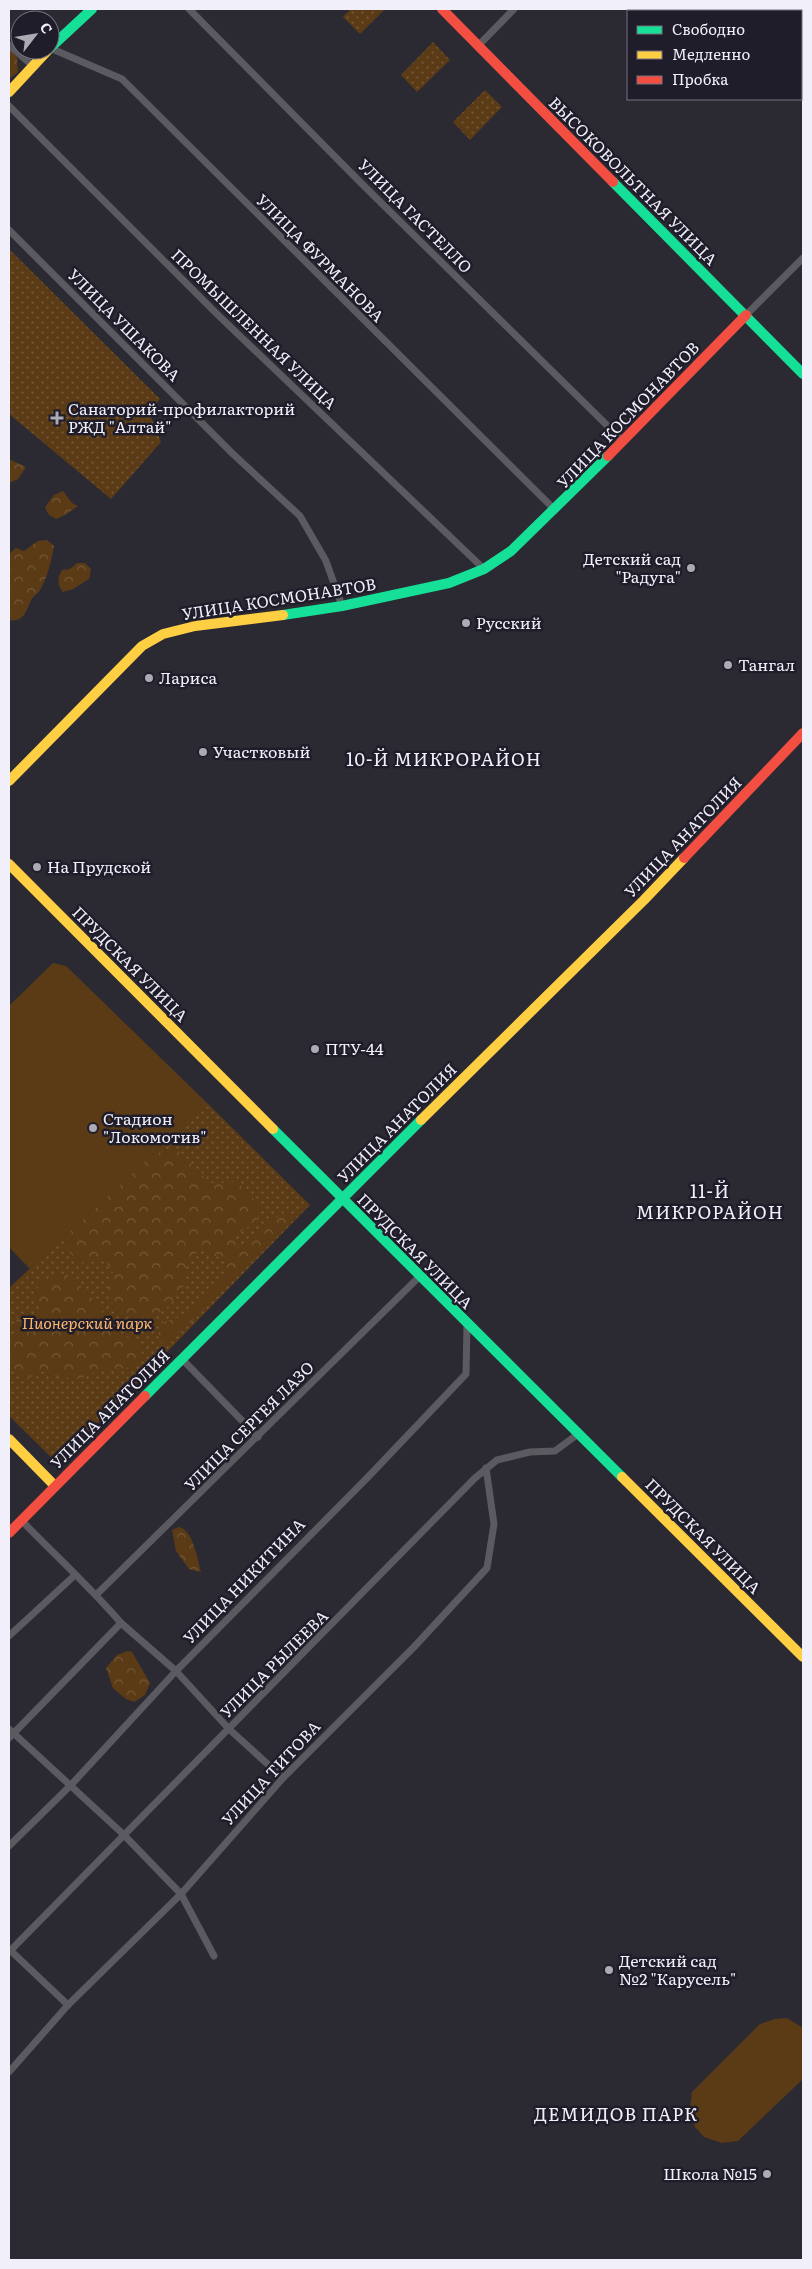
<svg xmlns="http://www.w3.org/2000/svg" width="812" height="2269" font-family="Literata,serif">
	<defs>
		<pattern id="grass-dots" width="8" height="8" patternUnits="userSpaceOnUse" patternTransform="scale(1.25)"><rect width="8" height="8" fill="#5b3b16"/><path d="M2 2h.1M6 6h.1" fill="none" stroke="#735839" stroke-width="1.8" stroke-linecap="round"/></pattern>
		<pattern id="forest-crowns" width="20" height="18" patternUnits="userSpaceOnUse" patternTransform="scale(1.25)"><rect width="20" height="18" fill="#5b3b16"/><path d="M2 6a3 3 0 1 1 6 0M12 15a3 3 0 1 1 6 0" fill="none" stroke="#735839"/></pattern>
	</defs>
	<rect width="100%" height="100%" fill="#2b2a32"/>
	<!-- grass -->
	<g fill="url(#grass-dots)">
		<path d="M351 9H385L360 34 343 17Z"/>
		<path d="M433 42 450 60 417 92 401 75Z"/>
		<path d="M485 90 502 107 470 140 453 122Z"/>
		<path d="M9 249 160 399 149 412 161 442 111 499 9 414Z"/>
		<path d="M205 1101 310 1205 60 1462H56L9 1416V1288L151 1156Z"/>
	</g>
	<!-- forest -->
	<g fill="url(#forest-crowns)">
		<path d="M9 49 17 57 18 72 9 79Z"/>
		<path d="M9 459 26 467 18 479 9 483Z"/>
		<path d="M63 491 72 503 78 506 65 515 56 519 49 515 45 507 54 495Z"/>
		<path d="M47 540 54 546C51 562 48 576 40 590 38 594 34 595 32 599 26 609 25 623 9 620L10 553 16 548 24 551 38 541Z"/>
		<path d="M77 563H85L91 569 89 579 73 589 63 592C57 584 57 579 62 570L70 569Z"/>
		<path d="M174 1147 210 1183 237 1182 260 1206 257 1222 233 1236 238 1248C255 1238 267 1223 284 1213L291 1217 268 1246 191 1322 163 1344 159 1339V1324L185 1315 224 1280 225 1260 200 1249 185 1268V1284L170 1305 146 1324C130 1321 113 1309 107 1294L113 1271 105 1261 80 1263 69 1252 63 1238 151 1156Z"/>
		<path d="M66 1274C88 1290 104 1313 121 1333 124 1338 130 1337 134 1341 137 1343 139 1347 142 1350L141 1361 131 1368 101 1369 79 1379 54 1376 40 1371 26 1380 12 1366 9 1348C16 1338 13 1328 18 1316L33 1317 42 1311 34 1295 42 1279Z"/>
		<path d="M179 1527C194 1531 197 1559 201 1572L189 1569 176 1551 172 1530Z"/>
		<path d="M128 1651 132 1652 150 1683 145 1695 134 1702 126 1699 113 1688 106 1668 117 1655Z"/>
	</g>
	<!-- garden -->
	<g fill="#5b3b16">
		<path d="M53 963 66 966 205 1101 151 1156 30 1269 9 1247V1006Z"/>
		<path d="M787 2018 803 2028V2079L738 2141 722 2143 704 2137 695 2127 690 2108 692 2092 760 2024 775 2019Z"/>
	</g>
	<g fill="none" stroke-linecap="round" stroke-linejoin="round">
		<!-- street -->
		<g stroke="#5b5a61" stroke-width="7">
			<path d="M189 9 361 183 623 441"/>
			<path d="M9 45 33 66"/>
			<path d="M478 46 514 9"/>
			<path d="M50 48 122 79 555 510"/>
			<path d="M9 106 218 315 484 569"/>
			<path d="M9 230 233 454 300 516 326 561 342 606"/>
			<path d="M746 315 803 258"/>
			<path d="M182 1359 258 1437"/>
			<path d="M97 1594 420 1276"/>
			<path d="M121 1623 176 1671 229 1729 283 1778"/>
			<path d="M9 1636 75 1575"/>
			<path d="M9 1729 123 1834 181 1894 214 1956"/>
			<path d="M9 1738 121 1623C90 1587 55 1555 21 1520"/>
			<path d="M9 1846 71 1785 176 1671 369 1476 466 1374 467 1324"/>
			<path d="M9 1949 68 2005"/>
			<path d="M9 1952 475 1478 497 1460 530 1452 555 1451 578 1434"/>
			<path d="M9 2072 68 2005 181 1894 283 1778 414 1647 487 1568 494 1524 486 1468"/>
		</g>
		<!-- fast -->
		<g stroke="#16e098" stroke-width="10">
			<path d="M50 48 92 9"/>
			<path d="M613 182 803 374"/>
			<path d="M283 615 342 606 449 583 484 569 511 551 608 456"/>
			<path d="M273 1129 622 1477"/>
			<path d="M145 1396 421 1120"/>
		</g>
		<!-- slow -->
		<g stroke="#ffcf43" stroke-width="10">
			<path d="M9 92 48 50"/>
			<path d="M9 781 142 646 163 634 195 626 283 615"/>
			<path d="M9 864 273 1129"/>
			<path d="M421 1120 644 900 684 858"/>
			<path d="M9 1439 55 1486"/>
			<path d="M622 1477 803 1657"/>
		</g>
		<!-- jam -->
		<g stroke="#f24e42" stroke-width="10">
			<path d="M442 9 613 182"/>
			<path d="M608 456 746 315"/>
			<path d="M684 858 803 733"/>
			<path d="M9 1533 145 1396"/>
		</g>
	</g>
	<!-- markers -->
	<g fill="#acaab3" stroke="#201d2b" stroke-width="2">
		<path d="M54.5 410.5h5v5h5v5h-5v5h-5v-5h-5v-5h5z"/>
		<circle cx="691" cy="568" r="5"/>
		<circle cx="466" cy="623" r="5"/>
		<circle cx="728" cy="665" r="5"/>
		<circle cx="149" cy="678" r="5"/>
		<circle cx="203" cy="752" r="5"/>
		<circle cx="37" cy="867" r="5"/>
		<circle cx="315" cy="1049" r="5"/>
		<circle cx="93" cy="1128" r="5"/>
		<circle cx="609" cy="1970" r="5"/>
		<circle cx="767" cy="2174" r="5"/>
	</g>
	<g text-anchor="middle" stroke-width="5" stroke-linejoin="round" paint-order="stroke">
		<!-- street labels -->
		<g font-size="16" fill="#f1eff9" stroke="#201d2b">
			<text transform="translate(633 181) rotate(45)" y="6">ВЫСОКОВОЛЬТНАЯ УЛИЦА</text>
			<text transform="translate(415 216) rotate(45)" y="6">УЛИЦА ГАСТЕЛЛО</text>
			<text transform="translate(320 258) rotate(45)" y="6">УЛИЦА ФУРМАНОВА</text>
			<text transform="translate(124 325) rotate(45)" y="6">УЛИЦА УШАКОВА</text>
			<text transform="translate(254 329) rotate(44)" y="6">ПРОМЫШЛЕННАЯ УЛИЦА</text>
			<text transform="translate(628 415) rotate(-46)" y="6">УЛИЦА КОСМОНАВТОВ</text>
			<text transform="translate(279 599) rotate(-9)" y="6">УЛИЦА КОСМОНАВТОВ</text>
			<text transform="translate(683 837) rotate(-46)" y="6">УЛИЦА АНАТОЛИЯ</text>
			<text transform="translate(130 964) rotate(45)" y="6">ПРУДСКАЯ УЛИЦА</text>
			<text transform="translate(397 1123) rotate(-45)" y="6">УЛИЦА АНАТОЛИЯ</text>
			<text transform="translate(415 1251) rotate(45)" y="6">ПРУДСКАЯ УЛИЦА</text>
			<text transform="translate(110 1409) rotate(-45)" y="6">УЛИЦА АНАТОЛИЯ</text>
			<text transform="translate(249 1426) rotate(-45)" y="6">УЛИЦА СЕРГЕЯ ЛАЗО</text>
			<text transform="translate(703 1536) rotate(45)" y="6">ПРУДСКАЯ УЛИЦА</text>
			<text transform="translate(244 1581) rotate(-46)" y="6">УЛИЦА НИКИТИНА</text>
			<text transform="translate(274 1664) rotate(-45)" y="6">УЛИЦА РЫЛЕЕВА</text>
			<text transform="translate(271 1773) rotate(-47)" y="6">УЛИЦА ТИТОВА</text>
		</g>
		<!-- poi labels -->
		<g font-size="16" fill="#f1eff9" stroke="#201d2b" text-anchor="start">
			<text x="68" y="415">Санаторий-профилакторий<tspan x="68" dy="18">РЖД "Алтай"</tspan></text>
			<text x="681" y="565" text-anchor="end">Детский сад<tspan x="681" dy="18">"Радуга"</tspan></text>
			<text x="476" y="629">Русский</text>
			<text x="738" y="671">Тангал</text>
			<text x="159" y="684">Лариса</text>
			<text x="213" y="758">Участковый</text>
			<text x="47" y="873">На Прудской</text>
			<text x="325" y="1055">ПТУ-44</text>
			<text x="103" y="1125">Стадион<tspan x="103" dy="18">"Локомотив"</tspan></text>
			<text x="619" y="1967">Детский сад<tspan x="619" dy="18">№2 "Карусель"</tspan></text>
			<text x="757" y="2180" text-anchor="end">Школа №15</text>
		</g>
		<!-- park labels -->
		<g font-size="16" font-style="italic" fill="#fdb86c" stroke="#201d2b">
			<text x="87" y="1329">Пионерский парк</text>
		</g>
		<!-- neighbourhood labels -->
		<g font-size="18" letter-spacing="1" fill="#f1eff9" stroke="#201d2b">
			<text x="444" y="766">10-Й МИКРОРАЙОН</text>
			<text x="710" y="1198">11-Й<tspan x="710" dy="21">МИКРОРАЙОН</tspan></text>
			<text x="616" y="2121">ДЕМИДОВ ПАРК</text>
		</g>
	</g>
	<!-- border -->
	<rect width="812" height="2269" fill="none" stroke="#f1eff9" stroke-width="20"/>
	<!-- legend -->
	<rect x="627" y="10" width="175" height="90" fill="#201d2b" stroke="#74717d"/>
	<rect x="637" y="26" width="25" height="8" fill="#16e098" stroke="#74717d"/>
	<text x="672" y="35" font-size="15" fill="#f1eff9">Свободно</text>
	<rect x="637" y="51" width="25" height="8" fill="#ffcf43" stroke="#74717d"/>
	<text x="672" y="60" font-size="15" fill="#f1eff9">Медленно</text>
	<rect x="637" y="76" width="25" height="8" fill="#f24e42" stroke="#74717d"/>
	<text x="672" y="85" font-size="15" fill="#f1eff9">Пробка</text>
	<!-- north arrow -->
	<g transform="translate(35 35) rotate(59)"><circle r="24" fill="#201d2b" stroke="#74717d"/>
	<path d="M0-4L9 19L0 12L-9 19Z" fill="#acaab3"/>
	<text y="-8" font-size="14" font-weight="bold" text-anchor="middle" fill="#f1eff9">С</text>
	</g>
</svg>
